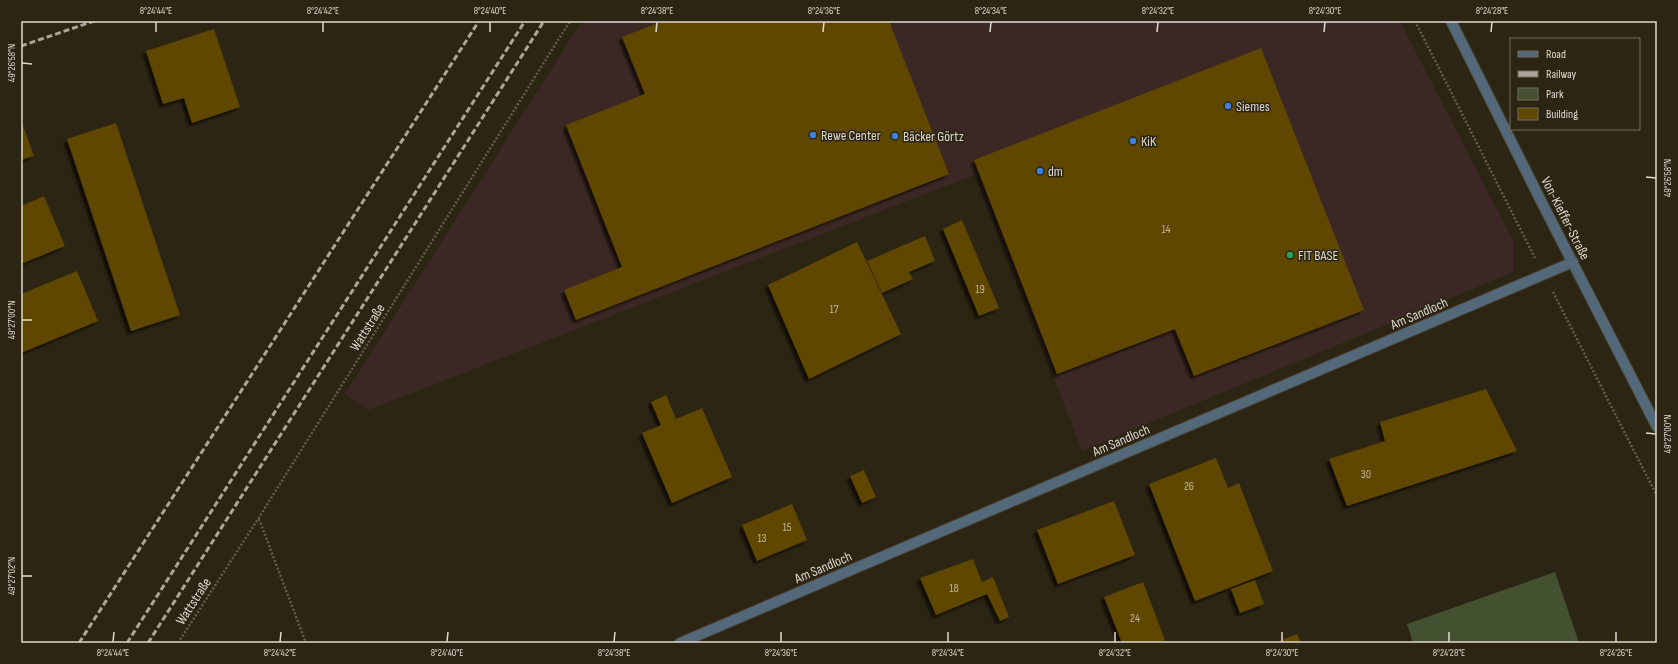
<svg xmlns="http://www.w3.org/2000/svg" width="1678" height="664" font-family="'Sofia Sans Condensed',sans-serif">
	<defs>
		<filter id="shadow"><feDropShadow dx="-3.5" dy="3.5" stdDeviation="1" flood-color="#0009"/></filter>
	</defs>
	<rect width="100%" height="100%" fill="#2c2514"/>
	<!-- commercial -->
	<path fill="#3b2824" d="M582 21H1400L1513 241V272L1082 451 977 174 368 410 345 394Z"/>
	<!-- green -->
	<path fill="#445131" d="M1555 572 1579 643H1413L1407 624Z"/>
	<!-- building -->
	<g fill="#5e4603" filter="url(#shadow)">
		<path d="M663 21H889L949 174 576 320 564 290 622 267 566 125 645 94 622 37Z"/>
		<path d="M214 29 240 107 192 123 184 98 163 104 146 51Z"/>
		<path d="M1261 48 1364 310 1194 376 1175 329 1057 374 974 160Z"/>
		<path d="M21 120 34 156 21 160Z"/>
		<path d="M116 123 180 315 131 331 67 139Z"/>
		<path d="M44 196 65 246 21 264V206Z"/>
		<path d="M962 220 999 308 979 316 943 229Z"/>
		<path d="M925 236 935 261 909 272 913 279 882 293 867 261Z"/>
		<path d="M857 242 901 334 809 379 768 285Z"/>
		<path d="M77 271 98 321 21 353V294Z"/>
		<path d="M1486 389 1517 451 1347 506 1329 459 1385 441 1380 422Z"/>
		<path d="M666 395 676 419 702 408 732 477 672 503 642 433 661 425 651 402Z"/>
		<path d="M1216 458 1228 488 1239 483 1273 571 1195 601 1149 484Z"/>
		<path d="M864 470 876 497 862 503 850 476Z"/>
		<path d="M1114 501 1135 555 1058 584 1037 530Z"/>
		<path d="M792 504 807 540 757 561 742 525Z"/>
		<path d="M973 559 982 582 993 577 1009 617 1000 621 987 594 936 615 920 578Z"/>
		<path d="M1255 580 1264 604 1240 613 1231 589Z"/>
		<path d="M1143 582 1165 640 1157 643H1122L1104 597Z"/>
		<path d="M1297 634 1301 643H1274Z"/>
	</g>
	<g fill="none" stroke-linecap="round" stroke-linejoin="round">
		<!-- street casing -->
		<g stroke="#494232" stroke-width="12">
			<g id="street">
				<path d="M1451 21 1542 203 1657 427"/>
				<path d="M680 643 1573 262"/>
			</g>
		</g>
		<!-- path -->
		<g stroke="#645d4e" stroke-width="2.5" stroke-dasharray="2 2" stroke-linecap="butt">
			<path d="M1415 21 1535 258"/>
			<path d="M1553 292 1657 496"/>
			<path d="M259 519 306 643"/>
			<path d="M178 643 258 519 570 21"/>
		</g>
		<!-- street -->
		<use href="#street" stroke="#536879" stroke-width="10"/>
		<!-- rail -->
		<g stroke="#aba69a" stroke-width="3" stroke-dasharray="6 3" stroke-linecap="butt">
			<path d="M21 46 94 21"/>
			<path d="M79 643 479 21"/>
			<path d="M127 643 525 21"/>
			<path d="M148 643 544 21"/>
		</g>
	</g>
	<!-- ticks -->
	<path fill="none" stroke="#dfdad0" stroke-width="1.5" d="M156 32V22M323 32V22M490 32V22M656 32 657 22M823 32 824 22M990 32 991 22M1157 32 1158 22M1324 32 1325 22M1491 32 1492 22M22 63 32 64M1646 177 1656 178M22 320H32M1646 433 1656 434M22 576H32M113 642 114 632M280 642 281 632M447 642 448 632M614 642 615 632M781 642V632M948 642V632M1115 642V632M1282 642V632M1449 642V632M1616 642V632"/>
	<!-- markers -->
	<g fill="#3f7fe0" stroke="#2c2514" stroke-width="1.5">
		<circle cx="1228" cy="106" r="4"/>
		<circle cx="813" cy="135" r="4"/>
		<circle cx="895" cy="136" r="4"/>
		<circle cx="1133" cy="141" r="4"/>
		<circle cx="1040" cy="171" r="4"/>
	</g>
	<circle fill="#2e9e5b" stroke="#2c2514" stroke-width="1.5" cx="1290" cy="255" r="4"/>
	<g text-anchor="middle" stroke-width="3" stroke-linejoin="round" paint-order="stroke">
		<!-- number labels -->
		<g font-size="12" fill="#bfb59d">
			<text x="1166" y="233">14</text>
			<text x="980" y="293">19</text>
			<text x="834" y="313">17</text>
			<text x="1366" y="478">30</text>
			<text x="1189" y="490">26</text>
			<text x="787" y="531">15</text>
			<text x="762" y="542">13</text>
			<text x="954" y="592">18</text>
			<text x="1135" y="622">24</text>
		</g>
		<!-- poi labels -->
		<g font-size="14" fill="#dfdad0" stroke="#2c2514" text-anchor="start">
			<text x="1236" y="111">Siemes</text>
			<text x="821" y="140">Rewe Center</text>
			<text x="903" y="141">Bäcker Görtz</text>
			<text x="1141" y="146">KiK</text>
			<text x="1048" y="176">dm</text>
			<text x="1298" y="260">FIT BASE</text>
		</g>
		<!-- street labels -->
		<g font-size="14" fill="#dfdad0" stroke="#2c2514">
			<text transform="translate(1566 218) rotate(63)" y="5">Von-Kieffer-Straße</text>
			<text transform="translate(1419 313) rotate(-23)" y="5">Am Sandloch</text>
			<text transform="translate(367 327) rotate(-58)" y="5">Wattstraße</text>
			<text transform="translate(1121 440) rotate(-23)" y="5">Am Sandloch</text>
			<text transform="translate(823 567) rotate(-23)" y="5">Am Sandloch</text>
			<text transform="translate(193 601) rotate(-57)" y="5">Wattstraße</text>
		</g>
	</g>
	<!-- border -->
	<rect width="1678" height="664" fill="none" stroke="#2c2514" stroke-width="44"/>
	<!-- legend -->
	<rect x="1510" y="38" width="130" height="92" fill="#2c2514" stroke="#746d5f"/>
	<rect x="1518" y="51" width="20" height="6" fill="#536879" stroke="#746d5f"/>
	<text x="1546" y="58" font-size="12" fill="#dfdad0">Road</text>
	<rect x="1518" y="71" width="20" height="6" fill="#aba69a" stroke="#746d5f"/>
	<text x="1546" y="78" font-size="12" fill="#dfdad0">Railway</text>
	<rect x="1518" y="88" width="20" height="12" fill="#445131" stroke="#746d5f"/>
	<text x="1546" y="98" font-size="12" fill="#dfdad0">Park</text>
	<rect x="1518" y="108" width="20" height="12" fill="#5e4603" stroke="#746d5f"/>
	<text x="1546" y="118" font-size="12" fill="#dfdad0">Building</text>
	<rect x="22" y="22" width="1634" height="620" fill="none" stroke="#dfdad0" stroke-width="1.5"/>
	<g font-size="10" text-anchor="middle" fill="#dfdad0">
		<text x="156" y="14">8°24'44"E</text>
		<text x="323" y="14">8°24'42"E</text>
		<text x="490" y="14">8°24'40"E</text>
		<text x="657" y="14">8°24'38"E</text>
		<text x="824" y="14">8°24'36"E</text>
		<text x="991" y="14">8°24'34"E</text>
		<text x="1158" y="14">8°24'32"E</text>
		<text x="1325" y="14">8°24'30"E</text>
		<text x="1492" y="14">8°24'28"E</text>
		<text transform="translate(11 63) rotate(-90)" y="4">49°26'58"N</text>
		<text transform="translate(1667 178) rotate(-90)" y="4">49°26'58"N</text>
		<text transform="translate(11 320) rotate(-90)" y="4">49°27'00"N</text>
		<text transform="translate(1667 434) rotate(-90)" y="4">49°27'00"N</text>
		<text transform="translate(11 576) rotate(-90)" y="4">49°27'02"N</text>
		<text x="113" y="656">8°24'44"E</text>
		<text x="280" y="656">8°24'42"E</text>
		<text x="447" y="656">8°24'40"E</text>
		<text x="614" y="656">8°24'38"E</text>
		<text x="781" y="656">8°24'36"E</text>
		<text x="948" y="656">8°24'34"E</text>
		<text x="1115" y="656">8°24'32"E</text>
		<text x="1282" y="656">8°24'30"E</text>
		<text x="1449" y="656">8°24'28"E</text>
		<text x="1616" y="656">8°24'26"E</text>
	</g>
</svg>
